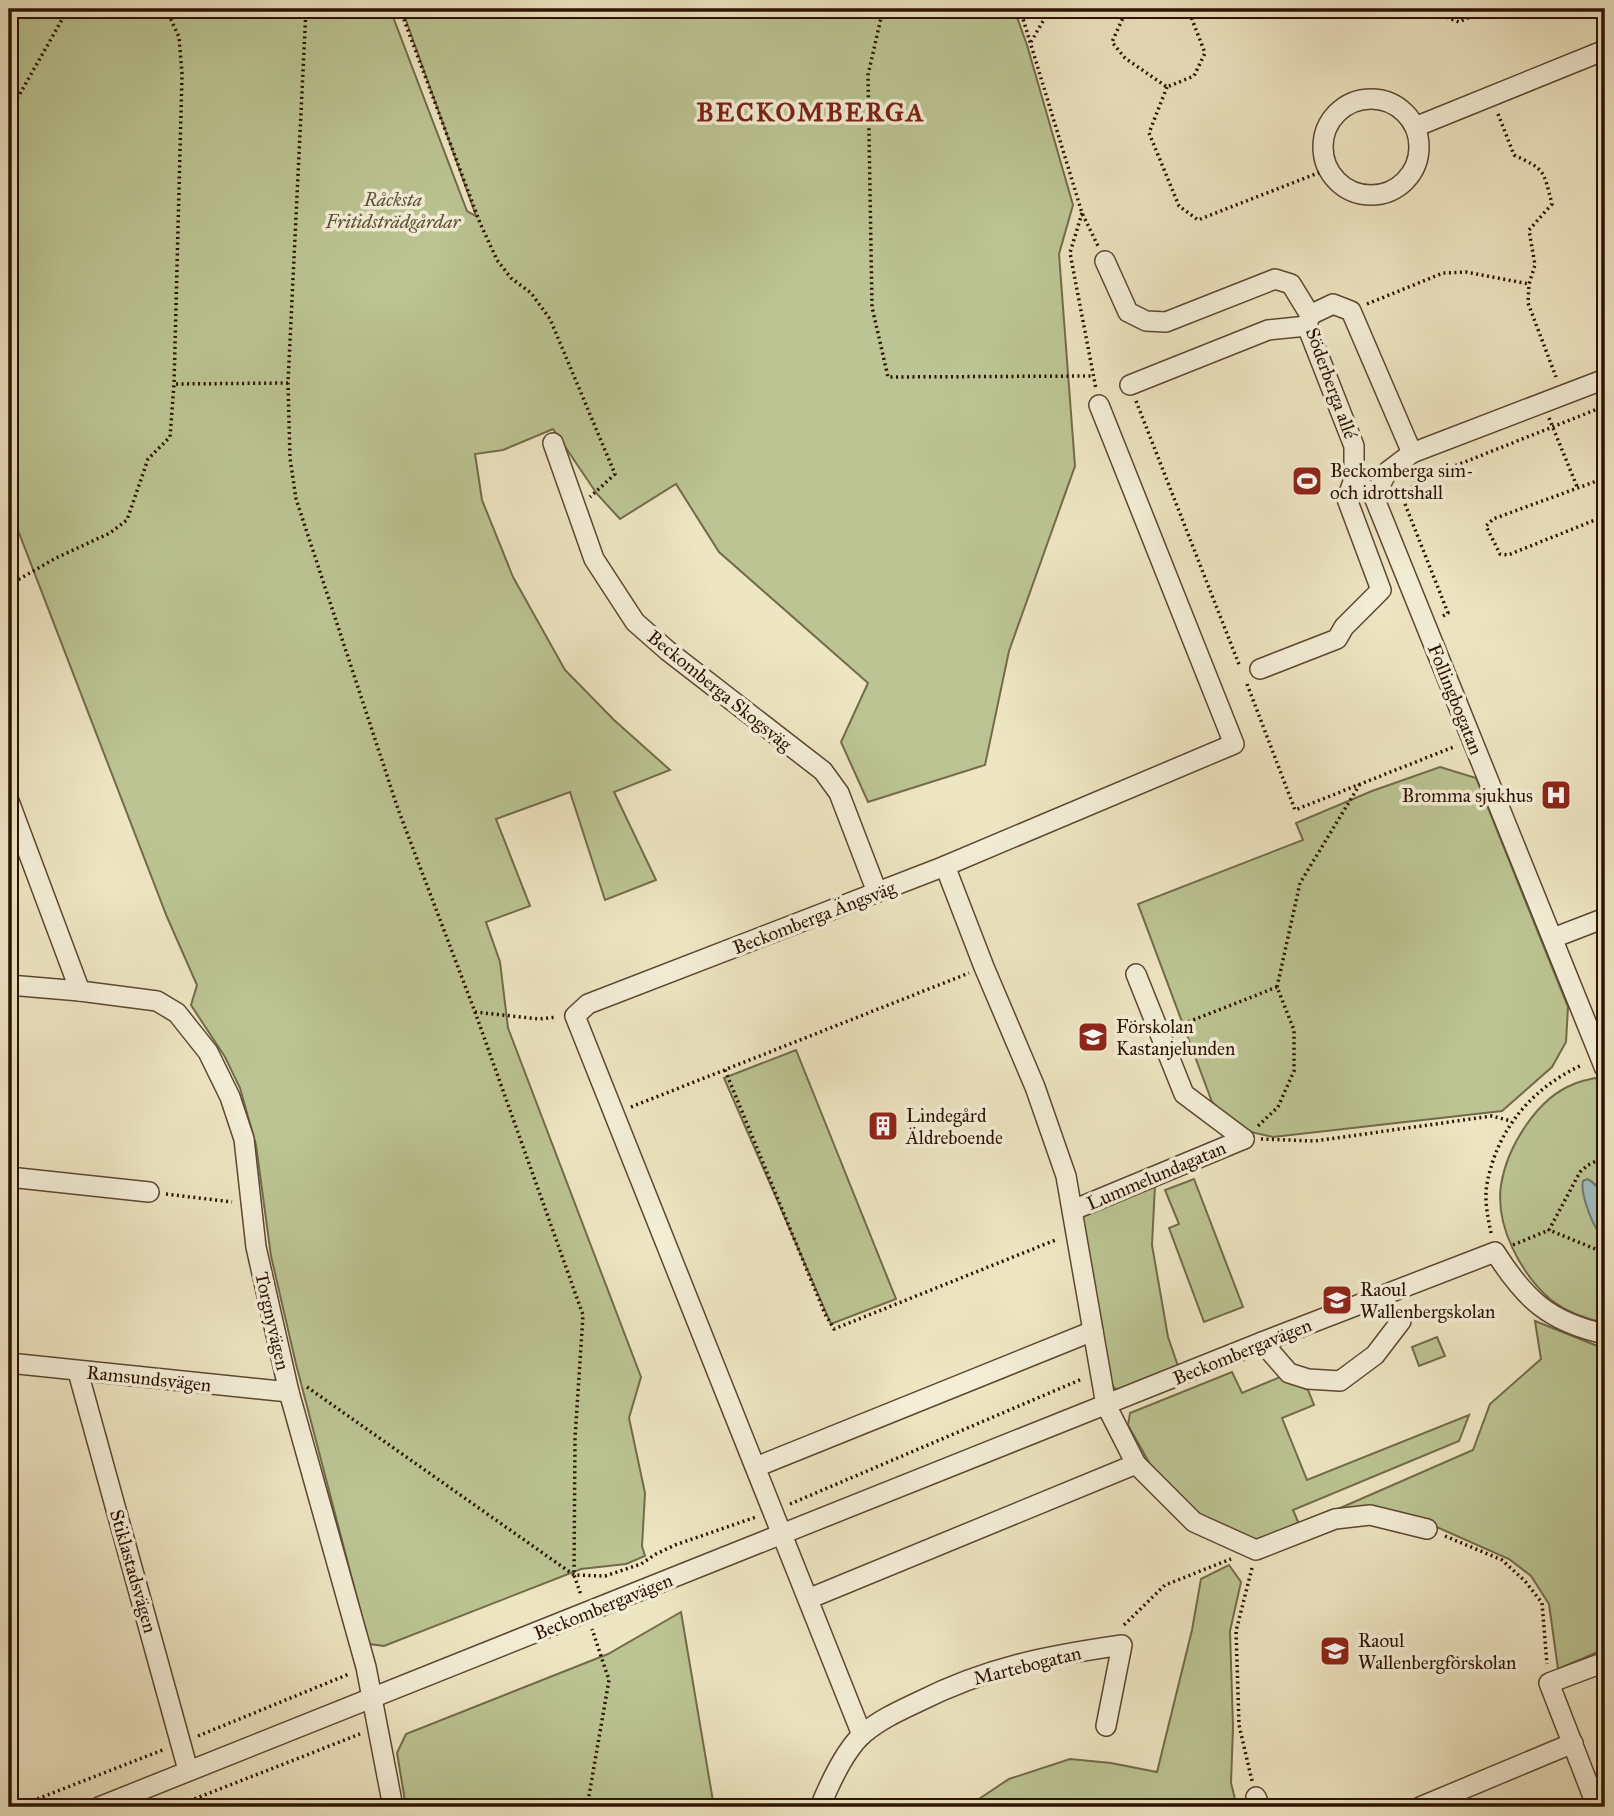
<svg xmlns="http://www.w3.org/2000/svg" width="1614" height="1816" font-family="'IM FELL Great Primer',serif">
	<rect width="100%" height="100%" fill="#eee5c2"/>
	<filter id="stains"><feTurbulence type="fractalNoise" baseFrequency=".00286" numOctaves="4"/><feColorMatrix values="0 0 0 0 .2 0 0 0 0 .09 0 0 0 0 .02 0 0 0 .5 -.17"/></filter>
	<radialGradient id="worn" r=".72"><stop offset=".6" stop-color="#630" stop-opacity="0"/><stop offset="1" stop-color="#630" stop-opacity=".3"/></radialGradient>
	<!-- green -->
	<g fill="#bbc492" stroke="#736b49" stroke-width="2">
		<path d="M9 9H390L467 211 476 216 402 9H1014L1027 45 1073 205 1059 254 1075 466 1009 651 985 765 868 802 841 742 868 683 719 552 676 484 620 519 597 494 553 429 503 450 475 454 482 500 513 577 565 670 614 720 670 770 614 792 656 880 605 900 570 792 496 819 530 906 486 922 500 962 508 1028 641 1377 629 1418 645 1493 642 1546 645 1556 626 1564 581 1569 384 1646 369 1644 296 1364 271 1256 256 1145 240 1088 225 1057 191 1005 197 985 167 917 9 507Z"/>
		<path d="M1440 767 1476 778 1568 1007 1566 1042 1552 1067 1502 1111 1273 1137 1242 1130 1212 1102 1138 904 1303 840 1296 823 1372 791Z"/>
		<path d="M796 1050 896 1299 831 1324 724 1078Z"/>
		<path d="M1595 1078 1602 1082 1605 1091V1323C1586 1319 1567 1312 1551 1300 1521 1274 1495 1226 1501 1185 1507 1147 1537 1098 1574 1084 1580 1081 1588 1080 1595 1078Z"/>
		<path d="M1194 1179 1243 1307 1204 1322 1169 1228 1179 1224 1165 1190Z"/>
		<path d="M1155 1185 1152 1245 1168 1337 1178 1366 1118 1391 1109 1383 1082 1215Z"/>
		<path d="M1535 1321 1605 1349V1649L1558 1669 1549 1604 1531 1576 1509 1559 1430 1524 1331 1512 1473 1450 1490 1404 1541 1359Z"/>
		<path d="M1437 1337 1445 1356 1419 1366 1412 1347Z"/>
		<path d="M1232 1372 1242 1393 1280 1377 1308 1390 1314 1405 1282 1418 1307 1480 1469 1415 1459 1441 1293 1510 1299 1524 1255 1541 1200 1516 1155 1473 1128 1425 1130 1413Z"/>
		<path d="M1229 1565 1241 1582 1230 1631 1233 1727 1231 1783 1237 1807H967L1009 1779 1070 1759 1111 1763 1157 1772 1192 1630 1201 1579Z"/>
		<path d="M681 1612 714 1807H406L397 1753 406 1734 608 1654Z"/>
	</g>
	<!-- water -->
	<path fill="#a0bcbf" stroke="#717873" stroke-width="2" d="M1587 1179C1608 1188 1605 1219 1605 1238 1594 1233 1580 1193 1583 1181Z"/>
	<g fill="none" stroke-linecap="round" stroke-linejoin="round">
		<!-- minor casing -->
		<g stroke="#5c4730" stroke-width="22">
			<g id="minor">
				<circle cx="1371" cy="147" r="48"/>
				<path d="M1415 127 1605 50"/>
				<path d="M1105 261 1128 312 1146 321 1166 322 1275 279 1291 284 1310 315"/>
				<path d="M1130 385 1268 330 1307 326"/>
				<path d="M553 443 594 559 635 622 668 651 823 771 839 793 877 892"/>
				<path d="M1412 453 1351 311 1333 304 1310 315 1307 326 1354 446V479L1374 497 1605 1069"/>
				<path d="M1374 497 1387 472 1412 453 1605 379"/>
				<path d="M1260 669 1337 639 1344 627 1381 590 1347 499 1354 479"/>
				<path d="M9 801 80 991"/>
				<path d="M945 866 984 967 1035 1087 1066 1176 1106 1405 1136 1464 1194 1522 1256 1550 1335 1519 1370 1515 1427 1529"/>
				<path d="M1553 938 1605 918"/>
				<path d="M1136 974 1184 1094 1244 1139"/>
				<path d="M9 985 80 991 157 1001 177 1013 208 1052 230 1097 244 1139 256 1247 289 1392 366 1667 393 1807"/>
				<path d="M9 1177 149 1192"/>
				<path d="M1073 1210 1244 1139"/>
				<path d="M1262 1342 1289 1373 1308 1379 1340 1381 1375 1355 1401 1321"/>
				<path d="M9 1363 289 1392"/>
				<path d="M78 1372 188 1770"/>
				<path d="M756 1467 1093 1331"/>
				<path d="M808 1599 1136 1464"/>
				<path d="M862 1735 575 1016 588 1004 945 866 1234 744 1099 405"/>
				<path d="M1256 1797 1260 1807"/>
				<path d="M99 1807 1262 1342 1495 1252C1525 1299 1549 1322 1605 1334"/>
				<path d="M820 1807C829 1785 845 1750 863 1734 879 1720 899 1711 918 1702 988 1667 1046 1656 1122 1645L1106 1726"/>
				<path d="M1420 1807 1573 1743"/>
				<path d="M1597 1807 1549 1683 1605 1662"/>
			</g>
		</g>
		<!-- path -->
		<g stroke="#2b1200" stroke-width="3.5" stroke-dasharray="2 3.5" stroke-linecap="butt">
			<path d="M166 9 179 37 182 74 174 384"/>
			<path d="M306 9 288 383 290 458 296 499 398 809 475 1012 583 1315 575 1438 574 1575 581 1595"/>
			<path d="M400 9 480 223 497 260 511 278 531 293 550 319 615 474 590 497"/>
			<path d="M883 9 868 75 872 307 888 377 1092 376"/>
			<path d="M1020 9 1082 213 1098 246"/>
			<path d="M1127 9 1112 42 1125 58 1167 87 1194 76 1205 53 1188 9"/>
			<path d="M1426 9 1459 22 1488 9"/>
			<path d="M1031 42 1050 9"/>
			<path d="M1167 87 1149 133 1179 206 1198 220 1328 169"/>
			<path d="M9 113 68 9"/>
			<path d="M1498 114 1514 155C1546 170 1543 170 1552 204L1529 230 1535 265 1529 284 1528 303 1556 377"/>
			<path d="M1082 213 1070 253 1096 389"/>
			<path d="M1367 304 1443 273 1466 272 1529 284"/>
			<path d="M1136 401 1240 667"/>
			<path d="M1549 418 1578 489"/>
			<path d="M1605 478 1493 519 1486 526 1500 554 1508 555 1605 516"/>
			<path d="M9 585 56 558 110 533 127 520 148 459 170 437 174 384 288 383"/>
			<path d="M1443 616 1448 613 1403 499 1417 481 1605 406"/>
			<path d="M1247 684 1295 810 1456 746"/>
			<path d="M1277 987 1300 883 1360 784"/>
			<path d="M475 1012 539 1019 557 1017"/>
			<path d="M1178 1026 1277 987 1294 1030V1071L1278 1107 1258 1126"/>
			<path d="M725 1070 825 1314 834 1329 1058 1239"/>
			<path d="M631 1107 969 973"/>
			<path d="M1261 1139 1315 1141 1492 1116 1511 1121"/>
			<path d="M1605 1157 1588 1165 1580 1172 1549 1230 1605 1253"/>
			<path d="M166 1194 232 1202"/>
			<path d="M1491 1233C1488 1218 1484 1200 1487 1184 1497 1129 1532 1088 1582 1065"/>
			<path d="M1513 1245 1549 1230"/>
			<path d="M307 1387 574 1575 605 1576 641 1564 656 1554 675 1545 756 1517"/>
			<path d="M790 1504 1082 1379"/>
			<path d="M1445 1536 1502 1560 1525 1581 1542 1603 1547 1664"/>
			<path d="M1252 1568 1236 1631 1239 1725 1252 1781"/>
			<path d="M1124 1625 1165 1585 1231 1559"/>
			<path d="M198 1736 349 1674"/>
			<path d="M17 1807 165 1749"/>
			<path d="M174 1807 360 1734"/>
			<path d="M587 1807 609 1680 592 1629"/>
		</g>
		<!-- minor -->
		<use href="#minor" stroke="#f4eed7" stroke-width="19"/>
	</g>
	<!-- icons -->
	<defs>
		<g id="stadium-square" transform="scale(1.575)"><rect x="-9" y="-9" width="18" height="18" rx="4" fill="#8f2418" stroke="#f4eed7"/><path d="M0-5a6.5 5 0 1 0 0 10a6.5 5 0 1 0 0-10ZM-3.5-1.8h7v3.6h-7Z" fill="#fff"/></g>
		<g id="hospital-square" transform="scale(1.575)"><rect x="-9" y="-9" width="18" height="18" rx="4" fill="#8f2418" stroke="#f4eed7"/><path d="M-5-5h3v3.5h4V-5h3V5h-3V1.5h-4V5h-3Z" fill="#fff"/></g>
		<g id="school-square" transform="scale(1.575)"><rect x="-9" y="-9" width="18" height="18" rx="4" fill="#8f2418" stroke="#f4eed7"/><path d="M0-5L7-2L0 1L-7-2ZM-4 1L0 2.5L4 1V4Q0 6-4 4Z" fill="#fff"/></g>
		<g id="building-square" transform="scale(1.575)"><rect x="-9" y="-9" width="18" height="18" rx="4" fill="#8f2418" stroke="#f4eed7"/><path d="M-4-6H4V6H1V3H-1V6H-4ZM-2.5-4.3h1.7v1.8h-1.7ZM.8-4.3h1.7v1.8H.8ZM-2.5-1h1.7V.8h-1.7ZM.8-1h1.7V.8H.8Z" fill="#fff"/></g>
	</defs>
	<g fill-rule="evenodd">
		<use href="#stadium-square" x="1307" y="481"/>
		<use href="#hospital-square" x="1556" y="795"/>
		<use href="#school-square" x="1093" y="1037"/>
		<use href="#building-square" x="883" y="1126"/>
		<use href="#school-square" x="1337" y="1300"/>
		<use href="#school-square" x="1335" y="1651"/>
	</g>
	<g text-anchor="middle" stroke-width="7" stroke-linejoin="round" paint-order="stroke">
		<!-- park labels -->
		<g font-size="19" font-style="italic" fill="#5d5033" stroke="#f4eed7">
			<text x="393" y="206">Råcksta<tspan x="393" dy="22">Fritidsträdgårdar</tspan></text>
		</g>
		<!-- street labels -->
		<g font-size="19" fill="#2b1200" stroke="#f4eed7">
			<text transform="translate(1332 383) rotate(70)" y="7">Söderberga allé</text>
			<text transform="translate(720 690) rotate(39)" y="7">Beckomberga Skogsväg</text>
			<text transform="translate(1456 699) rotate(68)" y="7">Follingbogatan</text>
			<text transform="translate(814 917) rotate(-21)" y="7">Beckomberga Ängsväg</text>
			<text transform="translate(1156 1175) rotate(-23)" y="7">Lummelundagatan</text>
			<text transform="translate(273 1321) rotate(77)" y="7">Torgnyvägen</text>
			<text transform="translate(1242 1351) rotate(-22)" y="7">Beckombergavägen</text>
			<text transform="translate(149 1378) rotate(6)" y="7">Ramsundsvägen</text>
			<text transform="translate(134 1571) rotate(74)" y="7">Stiklastadsvägen</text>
			<text transform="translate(603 1606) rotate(-22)" y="7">Beckombergavägen</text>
			<text transform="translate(1027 1665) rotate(-14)" y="7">Martebogatan</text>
		</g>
		<!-- poi labels -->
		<g font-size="19" fill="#2b1200" stroke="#f4eed7" text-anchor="start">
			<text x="1330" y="477">Beckomberga sim-<tspan x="1330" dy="22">och idrottshall</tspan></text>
			<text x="1533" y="802" text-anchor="end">Bromma sjukhus</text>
			<text x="1116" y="1033">Förskolan<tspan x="1116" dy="22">Kastanjelunden</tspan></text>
			<text x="906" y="1122">Lindegård<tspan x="906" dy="22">Äldreboende</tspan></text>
			<text x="1360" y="1296">Raoul<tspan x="1360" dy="22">Wallenbergskolan</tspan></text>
			<text x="1358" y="1647">Raoul<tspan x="1358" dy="22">Wallenbergförskolan</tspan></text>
		</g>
		<!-- district labels -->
		<g font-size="26" font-weight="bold" letter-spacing="2" fill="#7a1f14" stroke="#f4eed7">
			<text x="811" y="121">BECKOMBERGA</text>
		</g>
	</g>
	<!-- margin -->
	<rect width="1614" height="1816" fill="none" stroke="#eee5c2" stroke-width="35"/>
	<rect x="10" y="10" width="1593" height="1795" fill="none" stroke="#2b1200" stroke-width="3.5"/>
	<rect x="18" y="18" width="1579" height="1781" fill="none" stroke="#2b1200" stroke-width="2"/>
	<rect width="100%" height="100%" filter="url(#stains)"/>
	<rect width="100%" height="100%" fill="url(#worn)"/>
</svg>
